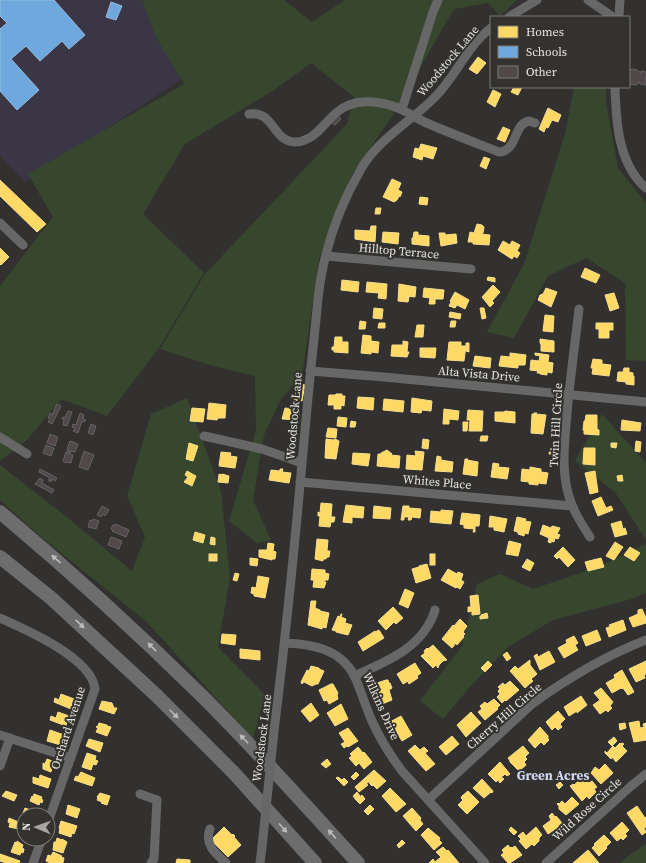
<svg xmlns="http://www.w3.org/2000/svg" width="646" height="863" font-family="'Source Serif 4',serif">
	<rect width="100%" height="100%" fill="#32312f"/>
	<!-- education -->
	<path fill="#3a3645" d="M0 0H259L225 51 25 182 0 156Z"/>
	<!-- green -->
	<g fill="#37472e">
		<path d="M142 0H284L312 22 345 0H517L500 16 488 3 454 9 391 118 352 174 319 259 302 376 281 399 264 435 253 500 271 540 257 543 229 521 256 430 255 376 213 366 160 349 205 274 347 124 354 97 311 63 274 90 185 144 143 214 204 273 159 348 107 416 61 399 28 439 0 461V286L53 217 28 174 184 84 157 39Z"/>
		<path d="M574 87H606V102L618 168 646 203V361L626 360 625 283 586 258 548 276 514 338 487 332 524 264 565 134Z"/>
		<path d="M187 398 221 491 230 577 218 647 265 695 253 739 147 622 40 536 0 500V465L63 514 132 571 145 537 127 496 151 414Z"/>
		<path d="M602 414 646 463V540L615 492 575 461Z"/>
		<path d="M646 544V593L628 600 553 620 508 647 469 688 443 719 420 701 462 646 477 584 500 574 533 589 598 567Z"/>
		<path d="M646 844V863H620L628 856Z"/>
	</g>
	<!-- homes -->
	<g fill="#ffd966" stroke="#f8dd8c">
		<path d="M478 57 486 63 477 74 469 69Z"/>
		<path d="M514 87H522L518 95 511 92Z"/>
		<path d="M493 90 501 94 495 107 487 102Z"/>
		<path d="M548 108 561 115 558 122 552 120 548 128 546 127 544 132 539 129Z"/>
		<path d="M503 127 510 130 505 142 497 139Z"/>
		<path d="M421 144 437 148 433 159 423 156 422 160 413 157 415 148 419 149Z"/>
		<path d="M484 157 490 159 486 169 480 166Z"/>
		<path d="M392 179 401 183 398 190 402 192 400 197 399 196 397 200 394 202 383 197Z"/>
		<path d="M0 180 46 224 37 232 0 196Z"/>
		<path d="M420 197 428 198 427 205 419 204Z"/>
		<path d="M376 208H381L380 214H375Z"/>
		<path d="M477 224 482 225 484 227 483 233 481 234 490 235 489 245 473 244V242H468L470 232 474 233Z"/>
		<path d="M371 226H376L375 242 355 239V230L370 231Z"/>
		<path d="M383 232 399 233 398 244 382 242Z"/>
		<path d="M414 232H418V235L429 236V246L412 244V238H413Z"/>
		<path d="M439 233H445V235L456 234 457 243 441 246Z"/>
		<path d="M503 241 510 245 512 241 520 245 517 251 520 253 517 258 514 256 512 259 498 250Z"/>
		<path d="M0 248 9 257 1 265 0 264Z"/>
		<path d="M585 268 600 275 596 283 581 277Z"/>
		<path d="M488 277 495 278V282L487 280Z"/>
		<path d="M342 280 359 282 358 292 341 290Z"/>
		<path d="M367 282 387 284 386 299 378 298 379 293 366 292Z"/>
		<path d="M399 284 416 287 415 297 405 296 409 297 408 302 398 301Z"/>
		<path d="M493 285 500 292 492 301 494 303 490 307 482 297Z"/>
		<path d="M424 288 444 290 443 299H435V304H429L430 298 423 297Z"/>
		<path d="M546 288 557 292 551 307 538 300 540 295 543 294Z"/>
		<path d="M455 292 469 300 465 309 457 305 455 308 449 306 451 302 450 301Z"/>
		<path d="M614 293 619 308 610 311 605 295Z"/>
		<path d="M374 308 383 309 382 319 373 318Z"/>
		<path d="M480 308H484L486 318 482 319Z"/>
		<path d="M450 312 461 314 460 319 449 317Z"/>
		<path d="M545 315 554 316 553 332 543 331Z"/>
		<path d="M360 321 366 322 365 329H359Z"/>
		<path d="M451 321H456L455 327H450Z"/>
		<path d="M379 323H385V328H378Z"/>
		<path d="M596 323H613V330H609V338H599V329H596Z"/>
		<path d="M417 325H424L423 337H415Z"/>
		<path d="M363 335 371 336V341L379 342 378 353 371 352V354L361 353Z"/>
		<path d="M335 337H342V342H348V353L334 352V350H332V347H334Z"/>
		<path d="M540 339 554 341V352L541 351V344L540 343Z"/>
		<path d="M403 341 408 342 407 352H409L407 357 391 356 392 345H403Z"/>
		<path d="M449 342H461V346H466L464 361 447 360Z"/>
		<path d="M466 343H469V352L466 351Z"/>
		<path d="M420 348H436L435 358 420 357Z"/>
		<path d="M510 353 526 355 525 365H518V368L499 366 501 356 510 357Z"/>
		<path d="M535 353 549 355 548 362 553 363 552 373 547 372V375L540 374V373H537L538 371 530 370 531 360 539 361 540 356 547 357 535 355Z"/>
		<path d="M475 356 491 358 490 368 473 366Z"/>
		<path d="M593 359 602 360V364L611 365 609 376 592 374 593 368H591Z"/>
		<path d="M624 368H629V372L633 373V376H634V385L626 384V382L617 381 618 372H623Z"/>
		<path d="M298 384 305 385 302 401 294 400Z"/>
		<path d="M336 394H342V396H345L344 406 341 405V409H334V405H328L329 395H335Z"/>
		<path d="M358 397 374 398 373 410 357 408Z"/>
		<path d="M412 398 432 401 431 411 422 410 421 413 411 412Z"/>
		<path d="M384 399 404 401 403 412 383 410Z"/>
		<path d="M209 403 226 405 225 418H218L217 420 207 419Z"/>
		<path d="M192 408 205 409 203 422 190 421Z"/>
		<path d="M285 408 294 409 293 411 299 413 298 420 282 419Z"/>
		<path d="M444 409 459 411 458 420 449 419V424H443Z"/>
		<path d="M468 410 483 411 482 431H469L470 420H467Z"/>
		<path d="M505 411 515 412V423L495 421V412H504Z"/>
		<path d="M534 413H537L536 414 546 415 543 434 531 433 532 414H534Z"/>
		<path d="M586 415H597V429L599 430V435L584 434V430H583L584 421H585Z"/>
		<path d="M338 417 347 418 346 427 337 426Z"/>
		<path d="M622 420 641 423 640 431 621 430Z"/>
		<path d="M351 421 356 422 355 427H350Z"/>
		<path d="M463 422H468L467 431H463Z"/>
		<path d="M328 428 337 429 336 438 326 437Z"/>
		<path d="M481 436H488L487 441H480Z"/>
		<path d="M326 439 334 440 335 439 339 441 336 459 325 458Z"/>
		<path d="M423 439 429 440 428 449 422 448Z"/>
		<path d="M636 441 641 442 640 452 635 451Z"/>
		<path d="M189 443 198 446 193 461 186 459Z"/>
		<path d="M611 443H617L616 448 611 447Z"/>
		<path d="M584 448H595V465L583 464Z"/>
		<path d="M387 450 392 454 391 455 400 456 399 468 377 466 378 454H381V453Z"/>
		<path d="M550 450H556V454H549Z"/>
		<path d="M415 451 424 452 422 470 406 469 407 455 416 456Z"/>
		<path d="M221 452 231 453 230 456 237 457 235 468 219 466Z"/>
		<path d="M353 453 370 454 368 466 352 464Z"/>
		<path d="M437 456 441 457V460L453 462 452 472 435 471Z"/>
		<path d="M465 459H468L467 460 478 462 477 476 463 474Z"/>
		<path d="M493 463 499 464 498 467 509 468 507 479 491 477Z"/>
		<path d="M530 467 541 469V472L548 473 546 484 538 483V485L529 484V482L521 481 522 469 530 470Z"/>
		<path d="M280 469H283L282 472 291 473 289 483 269 480 271 470 280 471Z"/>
		<path d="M187 471 196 476 192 486 184 482 188 477 185 475Z"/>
		<path d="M595 471 598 492 590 494 585 473Z"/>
		<path d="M219 474 222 475V474L229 476 228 483 218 482Z"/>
		<path d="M622 475 623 481H618L617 476Z"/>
		<path d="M601 497 606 508 611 506 613 510 598 516 592 501Z"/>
		<path d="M321 503 332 504 331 517H335L334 522H331L330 527 319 526 320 516H318V512L320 513Z"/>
		<path d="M346 505 364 507 363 518 352 517V523L343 522Z"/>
		<path d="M374 506 391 508 390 519 373 518Z"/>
		<path d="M403 506H409V508L421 509 420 518 412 517 411 520H408L409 517H404V520H401Z"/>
		<path d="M441 510 453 511 451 524 430 522 431 511 441 512Z"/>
		<path d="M462 513 480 515 479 526H475V532H473L474 529 464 528V525L460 524Z"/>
		<path d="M490 516 507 519 504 532 494 530V527H489Z"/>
		<path d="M517 517 526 519 525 521 531 522 528 534 525 533 524 536 518 534V532L514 531Z"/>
		<path d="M621 521 623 529 625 528 627 534 615 537 611 524Z"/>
		<path d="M543 525 551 528 552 526 560 528 557 534 560 535 558 539 555 538 554 542 551 541V543L548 542 549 538 540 534Z"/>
		<path d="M195 532 205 535 203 543 193 540Z"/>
		<path d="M211 537 215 538V545L210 544Z"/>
		<path d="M317 539 328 540 327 551H330L329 557H327L326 559H323V561L315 559Z"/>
		<path d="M509 541 521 544 518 556 506 554Z"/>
		<path d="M615 542 623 547 614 560 606 556Z"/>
		<path d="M268 543 274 544 273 551 276 552 275 559H272V560L259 557V550H267Z"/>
		<path d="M563 547 575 560 568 567 559 557 557 559 554 556Z"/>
		<path d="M630 547 640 553 634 561 624 555Z"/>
		<rect x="209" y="554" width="8" height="7"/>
		<rect x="430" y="554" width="5" height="11"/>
		<path d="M250 558 258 559 257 566 250 565Z"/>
		<path d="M601 558 604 567 588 571 585 562Z"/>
		<path d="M527 559 534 563 530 571 522 567Z"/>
		<path d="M427 564 431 578 416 583 412 569 419 567V566Z"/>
		<path d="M312 569 325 570V573L329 574 328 580H325L324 582H326L324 588 313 587 314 580H311Z"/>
		<path d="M448 569 457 574 458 572 463 574 461 580 464 582 460 589 457 587 456 588 441 580Z"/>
		<path d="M235 573 239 574 237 581 233 580Z"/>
		<path d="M258 576 269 578 265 598 254 596V594L251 593 252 587 256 588Z"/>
		<path d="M405 589 414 593 408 608 399 604Z"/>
		<path d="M478 595 480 614 472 615V611L468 612V607H471L470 596Z"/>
		<path d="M311 601H316L315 608 320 610V611L329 613 326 628 323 627 322 629 308 625Z"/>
		<path d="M393 607 403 618 396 624 394 622 386 630 378 621Z"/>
		<path d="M642 609 646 618V623L633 627 629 618 638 614V610Z"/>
		<path d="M487 613 488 618 480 619V616H482L481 615Z"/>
		<path d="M341 614H342L341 617 346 619 345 623 352 625 348 635 336 632V631L332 630 338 616 340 617Z"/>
		<path d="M460 619 467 626 463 632 465 634 463 636 464 637 457 645 456 643 452 648 442 639 453 625 454 626Z"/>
		<path d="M623 620 626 630 609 637 606 628 610 627 609 625Z"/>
		<path d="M379 630 384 638 363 651 358 642 375 631V632Z"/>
		<path d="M597 630 601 640 586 646 582 636Z"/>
		<path d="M222 634 236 635 235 645 221 643Z"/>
		<path d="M574 636 578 643 575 645 578 650 564 658 558 648 567 643 566 640Z"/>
		<path d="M433 645 447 660 443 661 439 665 438 668 436 665 433 668 421 656 425 653 424 651 427 648 428 649Z"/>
		<path d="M240 649 260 651V660L240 658Z"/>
		<path d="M549 651 555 662 540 670 534 656 537 654 538 657Z"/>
		<path d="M507 652 511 658 507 661 503 655Z"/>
		<path d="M530 660V665L537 674 531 679 533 681 525 688 510 671 515 666 518 669Z"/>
		<path d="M488 661 492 665 485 672 481 668Z"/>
		<path d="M646 661V674L644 675 645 678 636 682 629 669Z"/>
		<path d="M415 663 421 673 417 676 418 678 409 684 408 682 411 681 410 680 403 684 397 674Z"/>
		<path d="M311 666 319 668V669L324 671 318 684H316L312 686 304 682 302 684 301 682 307 670 309 671Z"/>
		<path d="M622 670 634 692 628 695 623 688 622 689 621 688 612 693 606 683 615 678 614 675Z"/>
		<path d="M386 680H388L389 683H390L392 688 389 690 392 700 382 704 374 684Z"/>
		<path d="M510 681 519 690 506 701 505 700 502 703 497 697 500 694 498 691 500 689 498 687 503 683 505 685Z"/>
		<path d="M331 684H333L338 693 337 695 338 699 329 704 327 700 324 701 319 690Z"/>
		<path d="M601 688 613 702 610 706 612 708 608 712 606 710 600 714 593 705 600 700 594 693Z"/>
		<path d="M61 694 74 699 71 709 54 702 55 698 59 700Z"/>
		<path d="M581 696 587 705 577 713V711L569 716 564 707Z"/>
		<path d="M494 699 500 705 497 708 498 709 485 720 478 712 482 709 480 706 485 702 487 704Z"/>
		<path d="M102 701 112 703 114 708H117L114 714 99 709Z"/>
		<path d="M311 703 319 715 310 722 301 711Z"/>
		<path d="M341 704 348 719 335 726 327 713Z"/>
		<path d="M558 711 565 719 560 724 562 727 558 730 555 727 552 730 546 722Z"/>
		<path d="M58 712 69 716 68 720H70L69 723 67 722 66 726 50 720 51 716 56 718Z"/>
		<path d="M471 712 481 723 466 737 457 725Z"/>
		<path d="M401 716 412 735 402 741 390 722Z"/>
		<path d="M639 721 640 728 644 727 643 724 646 723V740L634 742 629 723Z"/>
		<path d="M99 723 107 725V726L111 727 107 736 96 732 98 728 96 727 97 726H98Z"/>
		<path d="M625 723 626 728 620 730 619 724Z"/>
		<path d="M540 727 548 736V739L549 740 544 745 541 742 535 748 528 740Z"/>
		<path d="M348 728 358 741 348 747 347 746 344 748 341 744 345 742 339 733Z"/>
		<path d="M50 730 67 736 64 746 47 741Z"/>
		<path d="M452 736 459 744 446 755 439 747Z"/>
		<path d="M614 737 617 741 612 746 608 742Z"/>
		<path d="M89 739 103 743 100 752 86 746Z"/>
		<path d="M620 743 621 744 622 743 624 744 622 746 627 751 616 762 612 757 611 759 605 753V751L607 753 613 746 615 748Z"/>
		<path d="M415 745 420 750 424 747 428 751 425 753 435 764 426 771 408 751Z"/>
		<path d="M523 746 529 753 525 757 527 759 524 762 526 765 519 771 510 762V761L508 758Z"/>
		<path d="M358 747 363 753 364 752 372 762 364 769 359 763 356 766 349 758 352 756 350 754Z"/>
		<path d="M87 753 96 756 95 760 98 761 96 765 93 764 91 770 82 767Z"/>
		<path d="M47 759 55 762 54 769 52 768 51 772 43 769V763L45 764Z"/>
		<path d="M327 759 331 764 326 768 321 764Z"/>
		<path d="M500 762 510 774 507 776 505 774 504 775 501 777 504 779 500 783 498 780 496 782 488 774Z"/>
		<path d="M605 764 613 773 601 784 591 773 595 767 599 770Z"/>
		<path d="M374 770 386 781 377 789 373 785 372 786 369 783 371 782 370 781 366 784 368 785 359 792 355 787Z"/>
		<path d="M81 772 95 778 92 786 74 780 76 776 78 777Z"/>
		<path d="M356 772 359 775 354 780 351 777Z"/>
		<path d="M40 775 51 779 48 788 33 783V777L39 779Z"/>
		<path d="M338 777 342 780 344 778 348 782 344 786 336 778Z"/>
		<path d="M582 778 589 783 592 781 597 787 594 789 596 792 589 799 587 796 582 801 570 786 573 784 574 785Z"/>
		<path d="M482 779 493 791 492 793 491 792 484 798 473 788Z"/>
		<path d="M560 782 563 785 559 789 556 785Z"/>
		<path d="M390 788 406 804 396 812 382 796Z"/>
		<path d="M6 791 17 795 14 801 2 796Z"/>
		<path d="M468 791 479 802 467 814 458 805 463 800 461 798 462 796Z"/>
		<path d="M357 792 360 796 356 800 353 796Z"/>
		<path d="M100 793 110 796 107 805 101 803 102 802 97 800 98 798 97 797Z"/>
		<path d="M34 794 42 797 41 799 43 800 42 803 40 802 39 805 30 801 32 796 33 797Z"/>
		<path d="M362 795 365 799 360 804 356 800Z"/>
		<path d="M572 797 579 804 566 815 559 809V806L557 804 558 803 559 804 562 801 565 804Z"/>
		<path d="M68 805 80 809 77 818 66 814Z"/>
		<path d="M370 805 374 809 368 815 364 811Z"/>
		<path d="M637 806 645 818 646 817V827L644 828 646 832 642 835 627 813Z"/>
		<path d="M25 808 36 812 35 815H25L26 814 23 813Z"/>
		<path d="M412 808 421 818 420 820 423 824 416 831 403 816Z"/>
		<path d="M552 813 555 817 556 816 563 824 548 834 543 826 551 820 549 816Z"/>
		<path d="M9 818 21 823 19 829 9 827 10 823 8 822Z"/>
		<path d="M61 821 77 826 74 834 72 833 71 837 59 833 60 828H59Z"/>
		<path d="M622 822 629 830 625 834 627 836 623 840 621 838 617 841 610 833Z"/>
		<path d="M224 827 232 835 233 834 235 836 234 837 241 845 228 857 211 840Z"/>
		<path d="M511 827 517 832 514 835 509 830Z"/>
		<path d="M536 827 542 835 539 838V841L534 846 532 844 526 849 519 841 521 839 518 836 523 832 526 836Z"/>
		<path d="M428 828 440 838 439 840 442 843 434 850 421 835Z"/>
		<path d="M604 835 611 842 606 847 607 848 599 856 592 848 595 845 594 844Z"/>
		<path d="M57 838 62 840V839L67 842 63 853 53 850 54 842H56Z"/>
		<path d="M402 840 405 843 399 848 397 845Z"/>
		<path d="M17 841 23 845 22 848 24 849 23 853 21 852 20 855 11 852 15 842 17 843Z"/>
		<path d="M508 845 510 848 511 847 512 848 515 846 522 855 510 863H508L501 855 504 853 502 850Z"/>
		<path d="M443 847 447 851 448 850 459 863H429L433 859 435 862 441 857 436 852Z"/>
		<path d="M588 850 599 863H573Z"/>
		<path d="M53 852 62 856 61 857 64 858 63 863H50L46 861 48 855 51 856Z"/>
		<path d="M0 854 20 861 19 863H6L0 861Z"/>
		<path d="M177 859 190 860V863H176Z"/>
	</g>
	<!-- schools -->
	<g fill="#6fa8dc" stroke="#93bbde">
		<path d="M0 0H54L85 35 69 49 62 41 40 61 26 46 11 59 39 90 17 110 0 91V29L7 23 0 16Z"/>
		<path d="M111 2 122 6 116 20 106 17Z"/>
	</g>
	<!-- building -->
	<g fill="#51484a" stroke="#656363">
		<path d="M633 69 637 70 641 73V71L646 72V85L640 84V82L636 85 629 84V70Z"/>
		<path d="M337 115 341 119 335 125 331 122Z"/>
		<path d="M57 404 61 406 52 424 48 422 50 419 48 418 50 413 52 415Z"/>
		<path d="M68 411 72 412 67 426 63 425 64 420 62 419 63 417 65 418Z"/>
		<path d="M80 413 84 415 83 419 86 420 84 422 82 421 78 433 73 431 75 428 72 427 73 424 76 425Z"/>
		<path d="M91 424 96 426 93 435 88 433Z"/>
		<path d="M50 434 58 437 55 446 47 443Z"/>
		<path d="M70 441 78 444 75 452 70 451V452L67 450Z"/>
		<path d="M46 445 54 448 51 456 43 453Z"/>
		<path d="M84 451 94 455 88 470 79 467Z"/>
		<path d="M66 452H70L69 453 73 455 71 463 66 462V463L63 461Z"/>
		<path d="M40 469 57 478 55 481 52 479 51 482 48 480 50 478 39 472Z"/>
		<path d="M40 478 43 480 42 483 54 490 52 493 35 484Z"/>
		<path d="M102 506 109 510 105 516 103 514 101 517 97 515Z"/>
		<path d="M93 519 99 521 96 529 88 527 90 520 92 521Z"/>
		<path d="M115 524 129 530 126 537 112 531 113 530 111 529 113 525H115Z"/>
		<path d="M111 537 122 541 119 549 108 545Z"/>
	</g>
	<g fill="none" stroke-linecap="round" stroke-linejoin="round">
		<!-- minor -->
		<g stroke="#686767" stroke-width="9">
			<path d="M588 0 613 17"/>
			<path d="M509 17 537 0"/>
			<path d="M619 17 620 0"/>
			<path d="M615 87C616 121 618 164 646 188"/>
			<path d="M402 109 433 12 438 0"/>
			<path d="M249 114C274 110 273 142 295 142 320 141 327 113 349 105 365 99 387 102 402 110 411 114 419 120 429 124 452 134 476 143 499 152 518 151 513 124 529 121L535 123"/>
			<path d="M0 223 23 245"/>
			<path d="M326 256 471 269"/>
			<path d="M579 309C575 344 570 379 567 413 565 439 561 467 568 493 572 509 581 523 590 537"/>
			<path d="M310 371 384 377 646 402"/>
			<path d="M204 436 262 449 302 463"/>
			<path d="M0 437 27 454"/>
			<path d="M300 482 572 506"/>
			<path d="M0 618C25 629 92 658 95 689L48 822"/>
			<path d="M285 643C312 644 340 649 354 675 361 690 365 706 372 721 380 739 390 755 402 771L485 863"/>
			<path d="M354 676C386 662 424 647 435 610"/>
			<path d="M274 731C285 642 294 553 302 463 306 419 310 374 315 329 317 311 318 291 322 272 329 236 343 200 361 169 378 139 412 121 435 97 456 76 467 46 491 28"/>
			<path d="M0 735 71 758"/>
			<path d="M0 766 10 738"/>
			<path d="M140 794 157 800 154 859 151 863"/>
			<path d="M428 800 532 704C568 678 605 656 646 640"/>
			<path d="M210 829C204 844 215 853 226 863"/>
			<path d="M33 863 42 839"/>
			<path d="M260 863 262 847"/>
			<path d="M546 863 630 787 646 774"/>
		</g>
		<!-- highway -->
		<g stroke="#6e6d6d" stroke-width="14">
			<path d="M0 512C69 570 135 630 199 693 254 747 306 806 358 863"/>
			<path d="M0 557 51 598 156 695 234 773 315 863"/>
		</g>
		<!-- minor-bridge -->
		<path stroke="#686767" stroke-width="9" d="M262 847 274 731"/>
	</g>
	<!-- one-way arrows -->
	<defs><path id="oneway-solid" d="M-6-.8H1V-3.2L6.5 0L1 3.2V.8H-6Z"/></defs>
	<g fill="#bdbcba">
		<use href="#oneway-solid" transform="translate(56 559) rotate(-139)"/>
		<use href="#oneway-solid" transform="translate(80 624) rotate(43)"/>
		<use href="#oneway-solid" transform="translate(152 647) rotate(-136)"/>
		<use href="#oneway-solid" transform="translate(174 714) rotate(45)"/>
		<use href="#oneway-solid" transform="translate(244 739) rotate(-134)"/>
		<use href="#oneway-solid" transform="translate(283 828) rotate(48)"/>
		<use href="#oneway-solid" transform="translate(332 834) rotate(-132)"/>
	</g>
	<g text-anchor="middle" stroke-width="4" stroke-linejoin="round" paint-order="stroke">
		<!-- street labels -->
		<g font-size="12" fill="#e7e6e3" stroke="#33322e">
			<text transform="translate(448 61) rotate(-50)" y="4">Woodstock Lane</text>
			<text transform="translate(399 251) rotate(5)" y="4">Hilltop Terrace</text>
			<text transform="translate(479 374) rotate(5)" y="4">Alta Vista Drive</text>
			<text transform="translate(294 416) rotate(-85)" y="4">Woodstock Lane</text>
			<text transform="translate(556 425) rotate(-87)" y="4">Twin Hill Circle</text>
			<text transform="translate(437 482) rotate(5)" y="4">Whites Place</text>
			<text transform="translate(381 706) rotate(66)" y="4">Wilkins Drive</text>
			<text transform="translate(504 716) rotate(-41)" y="4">Cherry Hill Circle</text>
			<text transform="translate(68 728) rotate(-72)" y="4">Orchard Avenue</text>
			<text transform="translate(262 738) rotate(-83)" y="4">Woodstock Lane</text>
			<text transform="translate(587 809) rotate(-42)" y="4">Wild Rose Circle</text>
		</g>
		<!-- neighbourhood labels -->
		<g font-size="13" font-weight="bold" fill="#d1d8f5" stroke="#33322e">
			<text x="553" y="780">Green Acres</text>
		</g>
	</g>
	<!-- legend -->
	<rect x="490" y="16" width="140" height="72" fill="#33322e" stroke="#7b7a76"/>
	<rect x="498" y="26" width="20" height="12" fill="#ffd966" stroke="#7b7a76"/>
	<text x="526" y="36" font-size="12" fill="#e7e6e3">Homes</text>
	<rect x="498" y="46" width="20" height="12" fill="#6fa8dc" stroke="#7b7a76"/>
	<text x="526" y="56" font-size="12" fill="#e7e6e3">Schools</text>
	<rect x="498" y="66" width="20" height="12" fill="#51484a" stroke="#7b7a76"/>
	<text x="526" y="76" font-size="12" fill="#e7e6e3">Other</text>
	<!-- north arrow -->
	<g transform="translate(36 827) rotate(272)"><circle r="19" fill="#33322e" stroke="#7b7a76"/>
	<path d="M0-3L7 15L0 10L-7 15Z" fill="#a8a7a4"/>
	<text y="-6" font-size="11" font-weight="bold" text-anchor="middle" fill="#e7e6e3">N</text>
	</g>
</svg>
